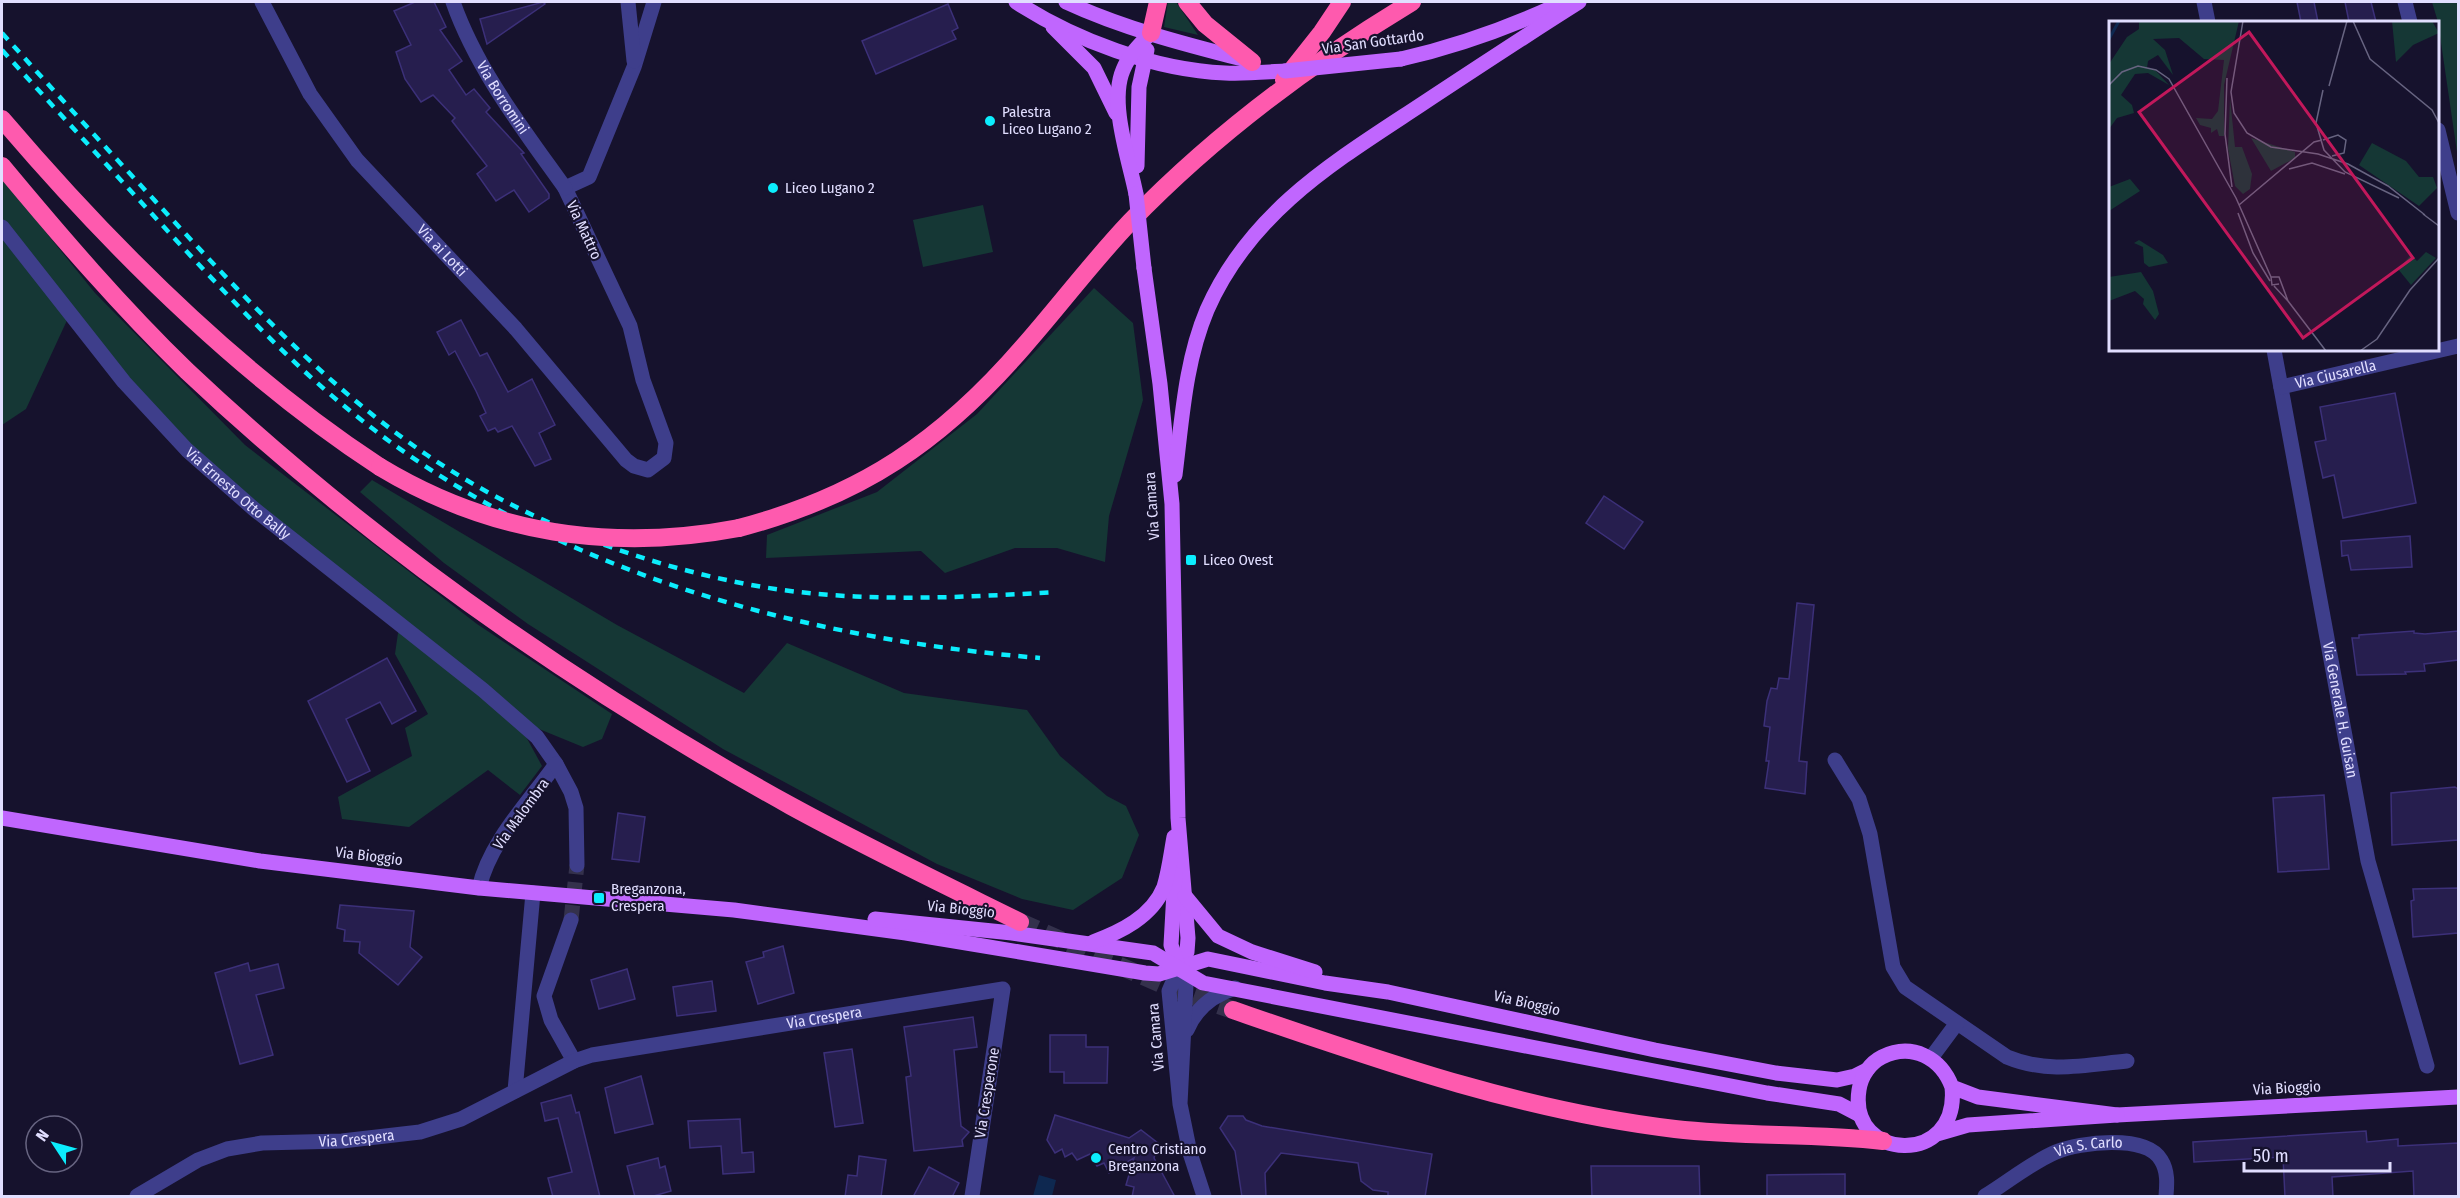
<svg xmlns="http://www.w3.org/2000/svg" width="2460" height="1198" font-family="'Fira Sans Condensed',sans-serif">
	<rect width="100%" height="100%" fill="#16122d"/>
	<!-- green -->
	<g fill="#153735">
		<path d="M1168 2H1176L1198 35 1164 27Z"/>
		<path d="M2432 2H2458V159L2438 22Z"/>
		<path d="M2 178 95 293 245 445 477 624 612 714 602 739 583 747 517 720 542 766 520 795 488 770 409 827 342 819 338 797 412 756 405 728 428 714 395 654 399 626 253 510 69 316 26 409 2 425Z"/>
		<path d="M983 205 993 252 923 267 913 220Z"/>
		<path d="M1094 288 1133 323 1143 400 1109 516 1105 562 1057 548H1015L945 573 921 551 766 558 767 535 877 492 977 414Z"/>
		<path d="M372 480 617 625 744 693 787 643 904 693 1027 710 1060 756 1107 796 1126 806 1139 835 1122 878 1073 910 1022 899 937 864 723 749 528 624 444 563 360 492Z"/>
	</g>
	<!-- water -->
	<path fill="#0e2850" d="M1039 1175 1056 1180 1052 1196H1033Z"/>
	<!-- building -->
	<g fill="#261e4e" stroke="#3c3079" stroke-width="1.5">
		<path d="M415 2H434L446 27 440 30 462 61 449 70 466 95 474 89 490 108 486 112 524 153 521 154 549 194V198L529 212 514 190 496 201 477 174 487 166 452 121 455 118 433 95 421 102 405 79 396 52 411 45 394 11Z"/>
		<path d="M543 2 545 4 487 44 480 19Z"/>
		<path d="M2297 2H2314L2318 22H2301Z"/>
		<path d="M2345 2H2371L2376 22H2349Z"/>
		<path d="M948 4 958 28 952 31 956 39 876 74 862 41Z"/>
		<path d="M461 320 480 356 487 353 508 392 532 379 555 425 539 433 551 459 535 466 512 426 498 432 495 428 488 431 480 416 486 413 476 391 455 351 449 355 437 332Z"/>
		<path d="M2395 393 2416 503 2343 518 2334 475 2323 478 2315 442 2326 440 2320 407Z"/>
		<path d="M1604 496 1643 522 1624 549 1586 523Z"/>
		<path d="M2410 536 2412 567 2351 570 2348 555 2342 556 2341 541Z"/>
		<path d="M1797 603 1814 605 1799 761 1807 762 1805 794 1765 788 1769 761H1766L1770 727 1764 726 1767 701 1771 688 1777 689 1779 678 1789 679Z"/>
		<path d="M2414 631V633L2425 634 2458 631V660L2424 664 2425 671 2405 672 2406 674 2357 675 2352 638H2359V635Z"/>
		<path d="M387 658 416 711 392 724 380 702 346 719 370 771 347 782 308 701Z"/>
		<path d="M2455 787 2458 789V840L2392 845 2391 793Z"/>
		<path d="M2324 795 2329 869 2278 872 2273 798Z"/>
		<path d="M618 813 645 817 639 862 612 859Z"/>
		<path d="M2458 888V933L2413 937 2411 901 2414 900 2413 889Z"/>
		<path d="M340 905 414 911 410 947 422 957 398 985 359 953 360 942 344 941 345 930 337 928Z"/>
		<path d="M783 946 794 993 758 1004 746 962 764 957 763 952Z"/>
		<path d="M248 963 250 971 278 964 284 988 256 995 273 1055 240 1064 215 973Z"/>
		<path d="M627 969 635 999 599 1009 591 980Z"/>
		<path d="M712 981 716 1011 677 1016 673 987Z"/>
		<path d="M973 1017 977 1047 954 1050 961 1126 969 1132 962 1140 963 1146 914 1151 906 1077 911 1076 904 1027Z"/>
		<path d="M1050 1035H1086V1047H1108L1107 1083H1064V1072H1050Z"/>
		<path d="M852 1049 863 1123 835 1127 824 1053Z"/>
		<path d="M641 1076 653 1124 615 1133 605 1088Z"/>
		<path d="M571 1095 576 1113 579 1112 600 1197H553L548 1178 572 1172 558 1118 545 1121 541 1103Z"/>
		<path d="M1055 1115 1129 1138 1141 1130 1158 1143 1154 1158 1175 1197H1132L1134 1187 1126 1185 1134 1158 1109 1173 1104 1163 1097 1166 1090 1154 1077 1160 1072 1153 1065 1157 1062 1149 1055 1153 1047 1140Z"/>
		<path d="M1228 1116H1243L1246 1120 1262 1126 1432 1154 1425 1197H1388V1192L1373 1190 1361 1181 1358 1163 1281 1153 1265 1173 1266 1197H1242L1235 1151 1220 1128Z"/>
		<path d="M740 1119 742 1153 753 1152 754 1172 723 1174 721 1146 690 1148 688 1121Z"/>
		<path d="M2366 1131 2367 1142 2398 1139V1146L2458 1143V1197H2414L2413 1171 2332 1177 2333 1197H2285L2283 1157 2194 1162 2193 1142Z"/>
		<path d="M859 1156 886 1160 881 1197H845L848 1175 857 1176Z"/>
		<path d="M658 1158 660 1168 665 1166 671 1191 650 1197H635L627 1166Z"/>
		<path d="M1591 1166H1699L1700 1197H1592Z"/>
		<path d="M929 1167 959 1183 952 1197H913Z"/>
		<path d="M1845 1174V1197H1767V1175Z"/>
	</g>
	<g fill="none" stroke-linecap="round" stroke-linejoin="round">
		<!-- minor-tunnel -->
		<path stroke="#34314c" stroke-width="15" stroke-dasharray="15 8" stroke-linecap="butt" d="M571 920 577 865"/>
		<!-- highway-tunnel -->
		<path stroke="#34314c" stroke-width="18" stroke-dasharray="18 9" stroke-linecap="butt" d="M1020 922 1170 988 1233 1010"/>
		<!-- minor -->
		<g stroke="#3e3e8b" stroke-width="15">
			<path id="s1" d="M262 2 310 94 357 160 516 329 626 460 634 466 648 470 664 458 666 443 643 380 630 326 565 188 589 177 634 67 654 2"/>
			<path id="s2" d="M453 2C477 70 523 129 565 188"/>
			<path d="M628 2 634 61"/>
			<path d="M2204 2 2208 22"/>
			<path d="M2405 2 2410 22"/>
			<path d="M2438 130 2458 213"/>
			<path id="s3" d="M2 227 124 382 187 450 254 509 483 690 537 737 556 764C529 802 490 841 479 888"/>
			<path id="s4" d="M2274 350 2368 861 2427 1066"/>
			<path id="s5" d="M2281 387 2458 346"/>
			<path d="M1835 760 1859 799 1870 834 1893 967 1905 987 2007 1057C2048 1074 2085 1065 2127 1061"/>
			<path d="M556 764 571 792 576 808 577 865"/>
			<path d="M571 920 544 996 551 1020 574 1061"/>
			<path d="M1187 1030C1196 1008 1213 995 1235 988"/>
			<path d="M1931 1058 1957 1023"/>
			<path d="M515 1091 533 893"/>
			<path d="M1180 1104 1186 985 1179 968 1169 991 1180 1104 1190 1153 1204 1196"/>
			<path id="s6" d="M137 1196 198 1160 227 1149 262 1143 342 1141 420 1132 461 1119 574 1061 592 1055 1003 989 972 1196"/>
			<path id="s7" d="M1985 1196C2008 1182 2032 1162 2056 1152 2080 1142 2146 1134 2161 1160 2168 1171 2167 1184 2166 1196"/>
		</g>
		<!-- major -->
		<g stroke="#c066fe" stroke-width="15">
			<path d="M1016 2C1075 40 1154 70 1225 73 1245 74 1265 72 1285 71"/>
			<path d="M1066 2C1124 29 1188 45 1250 61"/>
			<path d="M1053 27 1094 68 1116 113"/>
			<path d="M1401 59C1458 46 1511 27 1564 2"/>
			<path d="M1137 166 1139 87 1147 50"/>
			<path d="M1136 194C1129 159 1109 103 1123 70 1129 55 1140 44 1151 33"/>
			<path d="M1144 268 1160 384 1172 504 1178 818 1188 938 1187 952 1179 968"/>
			<path d="M1175 475C1182 420 1185 362 1207 310 1250 212 1334 162 1419 106 1472 71 1525 36 1579 2"/>
			<path d="M2 818 260 861 479 888 734 910 906 933 1145 973 1159 974 1208 959 1325 983 1388 992 1655 1050 1776 1073 1837 1080 1855 1076 1867 1070"/>
			<path d="M1175 874 1171 945 1179 968"/>
			<path d="M1185 896 1218 936 1252 952 1315 972"/>
			<path d="M875 919 1012 933 1153 953 1203 983 1767 1093 1839 1104 1860 1115"/>
			<path d="M1093 942C1120 932 1152 917 1164 887 1169 871 1171 853 1174 837"/>
			<path d="M2117 1115 2458 1097"/>
			<path d="M1937 1134 1968 1125 2117 1115 1978 1097 1952 1087C1941 1058 1912 1042 1882 1057 1870 1063 1861 1076 1859 1090 1848 1162 1960 1167 1952 1087"/>
		</g>
		<!-- highway -->
		<g stroke="#fe5aae" stroke-width="18">
			<path d="M1187 2 1205 24 1252 62"/>
			<path d="M1151 33 1158 2"/>
			<path d="M1284 80 1322 32 1342 2"/>
			<path d="M2 119C112 248 238 374 380 467"/>
			<path d="M2 166C61 237 121 307 187 371 367 541 574 686 791 806 866 847 943 884 1020 922"/>
			<path d="M739 528C861 496 942 441 1024 346 1060 305 1093 261 1130 222 1213 136 1311 63 1412 2"/>
			<path d="M1233 1010C1378 1060 1522 1111 1675 1129 1744 1137 1814 1133 1883 1141"/>
		</g>
		<!-- rail -->
		<g stroke="#0cedfd" stroke-width="4.5" stroke-dasharray="9 8" stroke-linecap="butt">
			<path d="M2 33C61 99 121 164 181 229 257 311 334 392 427 455 521 519 631 561 741 583 845 604 952 598 1056 592"/>
			<path d="M2 50C59 113 117 176 175 239 232 300 289 362 354 414 546 570 797 638 1040 658"/>
		</g>
		<!-- major-bridge -->
		<g stroke="#c066fe" stroke-width="15">
			<path d="M1285 71 1401 59"/>
			<path d="M1136 194 1144 268"/>
		</g>
		<!-- highway-bridge -->
		<path stroke="#fe5aae" stroke-width="18" d="M380 467C491 534 613 552 739 528"/>
	</g>
	<!-- markers -->
	<g fill="#0cedfd" stroke="#16122d" stroke-width="2">
		<circle cx="990" cy="121" r="6"/>
		<circle cx="773" cy="188" r="6"/>
		<rect x="1185" y="554" width="12" height="12" rx="3"/>
		<rect x="593" y="892" width="12" height="12" rx="3"/>
		<circle cx="1096" cy="1158" r="6"/>
	</g>
	<g text-anchor="middle" stroke-width="4.5" stroke-linejoin="round" paint-order="stroke">
		<!-- street labels -->
		<g font-size="15" fill="#e1deff" stroke="#16122d">
			<text transform="translate(1373 42) rotate(-8)" y="5">Via San Gottardo</text>
			<text dy="5" stroke="none"><textPath href="#s2" startOffset="108">Via Borromini</textPath></text>
			<text transform="translate(584 230) rotate(65)" y="5">Via Mattro</text>
			<text dy="5" stroke="none"><textPath href="#s1" startOffset="309">Via ai Lotti</textPath></text>
			<text dy="5" stroke="none"><textPath href="#s5" startOffset="56">Via Ciusarella</textPath></text>
			<text dy="5" stroke="none"><textPath href="#s3" startOffset="357">Via Ernesto Otto Bally</textPath></text>
			<text transform="translate(1152 506) rotate(-94)" y="5">Via Camara</text>
			<text dy="5" stroke="none"><textPath href="#s4" startOffset="366">Via Generale H. Guisan</textPath></text>
			<text transform="translate(521 814) rotate(-54)" y="5">Via Malombra</text>
			<text transform="translate(369 856) rotate(7)" y="5">Via Bioggio</text>
			<text transform="translate(961 909) rotate(6)" y="5">Via Bioggio</text>
			<text transform="translate(1527 1003) rotate(13)" y="5">Via Bioggio</text>
			<text dy="5" stroke="none"><textPath href="#s6" startOffset="720">Via Crespera</textPath></text>
			<text transform="translate(1156 1037) rotate(-95)" y="5">Via Camara</text>
			<text transform="translate(2287 1088) rotate(-3)" y="5">Via Bioggio</text>
			<text transform="translate(987 1093) rotate(-81)" y="5">Via Cresperone</text>
			<text dy="5" stroke="none"><textPath href="#s6" startOffset="232">Via Crespera</textPath></text>
			<text dy="5" stroke="none"><textPath href="#s7" startOffset="117">Via S. Carlo</textPath></text>
		</g>
		<!-- poi labels -->
		<g font-size="15" fill="#e1deff" stroke="#16122d" text-anchor="start">
			<text x="1002" y="117">Palestra<tspan x="1002" dy="17">Liceo Lugano 2</tspan></text>
			<text x="785" y="193">Liceo Lugano 2</text>
			<text x="1203" y="565">Liceo Ovest</text>
			<text x="611" y="894">Breganzona,<tspan x="611" dy="17">Crespera</tspan></text>
			<text x="1108" y="1154">Centro Cristiano<tspan x="1108" dy="17">Breganzona</tspan></text>
		</g>
	</g>
	<!-- overview -->
	<g transform="translate(2109 21)">
		<rect width="330" height="330" fill="#16122d"/>
		<path d="M30 0H130L115 64V115H110L108 108 102 112V107L91 104 87 97 103 98 109 90 115 39 95 38 70 17 44 18 56 29 64 54 49 34 39 40 38 47 47 50 60 64 39 52 26 53 12 74 23 84 25 92 8 97 0 108V43L18 16 30 8ZM283 0H323L330 12 304 24 287 41ZM121 77 126 126H133L143 153 141 168 134 173 126 165 119 128ZM142 117 186 131V137L162 150ZM263 122 297 140 310 156H324L328 167 310 185 250 144ZM21 158 31 170 0 190V166ZM30 219 54 234 59 242 40 246 35 242 34 226 25 222ZM317 231 327 237 302 264 289 248 302 234 308 240ZM32 251 44 270 50 293 46 299 34 283 35 278 26 270 0 280V256Z" fill="#153735"/>
		<path fill="none" stroke="#0e2850" stroke-width="3" d="M0 18 10 0"/>
		<path fill="none" stroke="#676481" stroke-width="1.5" d="M134 0 122 71 125 92 138 112 162 126 209 133 239 143 279 165 316 194M244 0 261 38 323 89 330 102M118 57 116 113 123 166M0 64 13 51 29 45 47 49 60 58 127 177 162 256M220 65 238 0M214 69 207 102 215 129 236 151 290 177M214 119 229 114 237 119 235 132 223 135M180 148 203 142 236 153M130 184 205 121 213 119M129 192 144 232 161 260M314 193 330 205M165 265 179 280 170 256H162L163 264 170 263M179 280 217 330M251 330 268 318 301 269 330 237"/>
		<path fill="#c2185b" fill-opacity="0.15" stroke="#c2185b" stroke-width="3" d="M140 11 304 237 194 317 30 91Z"/>
		<rect width="330" height="330" fill="none" stroke="#e1deff" stroke-width="3"/>
	</g>
	<!-- border -->
	<rect width="2460" height="1198" fill="none" stroke="#e1deff" stroke-width="6"/>
	<!-- north arrow -->
	<g transform="translate(54 1144) rotate(306)"><circle r="28" fill="#16122d" stroke="#676481" stroke-width="1.5"/>
	<path d="M0-4.5L10 22L0 15L-10 22Z" fill="#0cedfd"/>
	<text y="-9" font-size="16" font-weight="bold" text-anchor="middle" fill="#e1deff">N</text>
	</g>
	<!-- scale -->
	<path d="M2244 1162v9h146v-9" fill="none" stroke="#e1deff" stroke-width="3"/>
	<text x="2253" y="1162" font-size="18" fill="#e1deff" stroke="#16122d" stroke-width="4.5" paint-order="stroke">50 m</text>
</svg>
